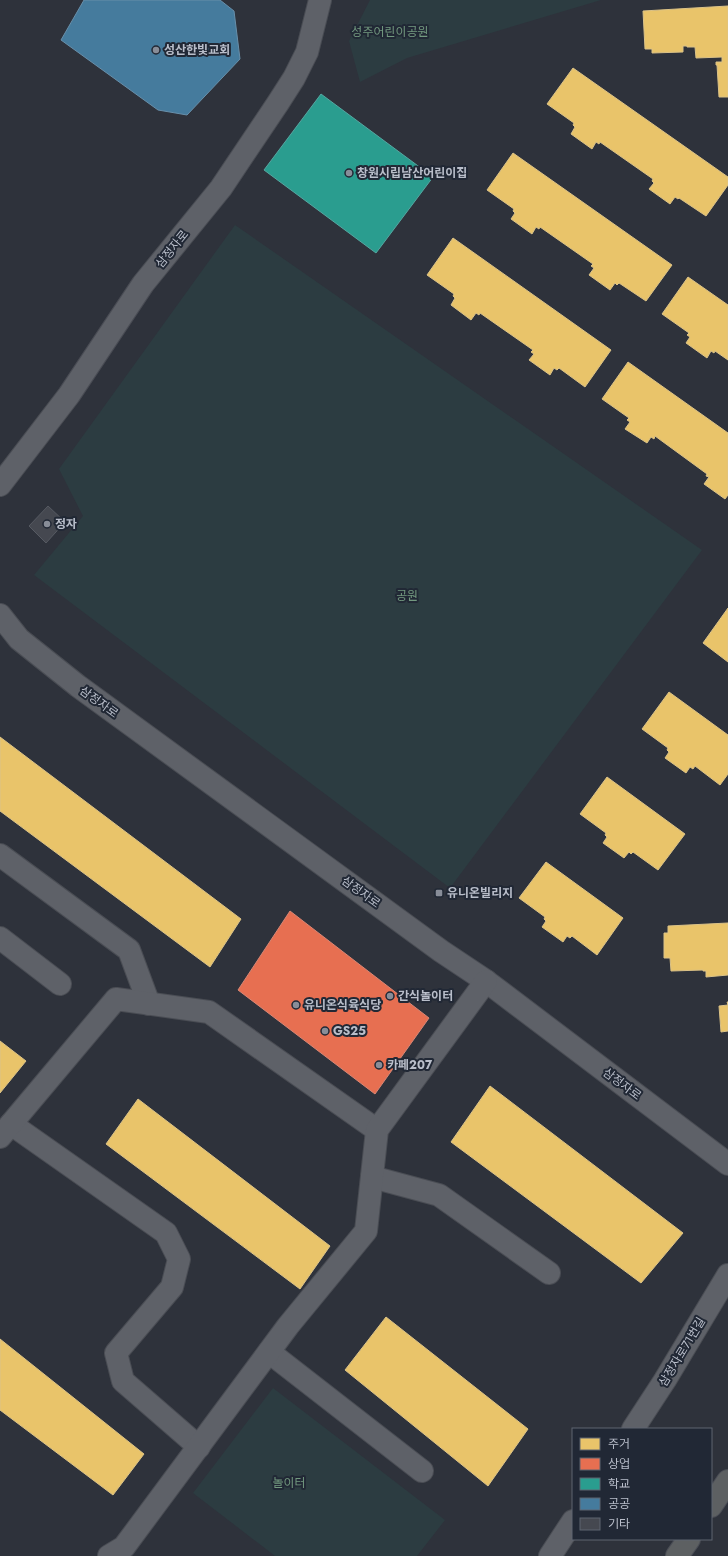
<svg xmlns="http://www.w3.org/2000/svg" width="728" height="1556" font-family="Jost,'Noto Sans KR',sans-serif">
	<rect width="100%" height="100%" fill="#2e323b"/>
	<!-- green -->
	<g fill="#2c3c41">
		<path d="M370 0H601L407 58 360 82 349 41Z"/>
		<path d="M235 225 702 550 450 888 34 575 83 516 59 469Z"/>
		<path d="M273 1388 445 1520 417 1556H275L193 1493Z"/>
	</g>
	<!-- homes -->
	<g fill="#e9c46a" stroke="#dbc287">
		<path d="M728 6V97H719L717 65H716V62H722V57L696 58 695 47H687V46H683V52L652 53V49H645L643 11Z"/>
		<path d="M573 68 728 177V185L706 216 679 198 678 199 675 197 670 204 649 189 654 183 652 181 653 179 600 142 599 144 596 142 592 149 571 134 575 127 573 125 574 123 547 104Z"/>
		<path d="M513 153 672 265 646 301 619 283 617 285 615 283 610 290 589 275 594 268 591 266 593 264 540 227 539 229 536 227 532 234 511 219 515 213 513 211 514 209 487 190Z"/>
		<path d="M453 238 611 350 585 387 559 368 557 370 554 368 550 375 529 360 534 354 531 352 533 350 480 313 479 315 476 313 471 320 451 305 455 298 453 296 454 294 427 275Z"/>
		<path d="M688 277 728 305V360L715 351 714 353 711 351 707 358 686 343 690 337 687 335 689 333 662 314Z"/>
		<path d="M628 362 728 433V495L725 499 704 484 709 477 706 476 707 474 655 436 654 439 651 437 647 443 625 429 630 422 627 420 629 418 602 399Z"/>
		<path d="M728 608V662L703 643Z"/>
		<path d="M669 692 728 735V774L720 785 695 766 693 769 690 767 686 773 665 758 669 752 667 750 668 748 642 729Z"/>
		<path d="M0 737 241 919 210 967 0 811Z"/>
		<path d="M607 777 685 834 658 870 633 852 631 854 629 852 624 858 603 843 607 837 605 835 606 833 580 814Z"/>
		<path d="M546 862 623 918 597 955 572 936 570 938 567 936 563 942 542 927 546 921 544 919 545 917 519 898Z"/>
		<path d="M728 923V975L706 977V971H703V970L671 971 670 958H664V933H668V926Z"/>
		<path d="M727 1002H728V1031L721 1032 719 1006 728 1005Z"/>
		<path d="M0 1041 26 1061 0 1093Z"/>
		<path d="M490 1086 683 1233 641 1283 451 1142Z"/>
		<path d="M138 1099 330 1246 300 1289 106 1144Z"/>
		<path d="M386 1317 528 1429 488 1486 345 1370Z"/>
		<path d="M0 1339 144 1454 113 1495 0 1410Z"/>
	</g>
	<!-- shops -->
	<path fill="#e76f51" stroke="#d98775" d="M290 911 429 1018 375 1094 238 990Z"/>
	<!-- schools -->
	<path fill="#2a9d8f" stroke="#55a7a1" d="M321 94 433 177 376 253 264 170Z"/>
	<!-- public -->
	<path fill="#457b9d" stroke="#688faa" d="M84 0H220L234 11 240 59 187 115 158 110 61 40Z"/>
	<!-- building -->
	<path fill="#454850" stroke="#565a62" d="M48 506 65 522 46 543 29 526Z"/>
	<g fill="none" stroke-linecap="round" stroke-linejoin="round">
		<!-- minor casing -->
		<g stroke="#4a4d54" stroke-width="24">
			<g id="minor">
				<path d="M0 485 69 395 143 284 221 188 278 103 294 78 307 52 320 0"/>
				<path d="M0 615 19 639 78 686 441 951 486 981 728 1164"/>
				<path d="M0 855 129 950 149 1004"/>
				<path d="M0 938 60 984"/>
				<path d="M11 1124 166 1233 179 1259 172 1287 116 1353 123 1381 199 1447"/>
				<path d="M0 1137 116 999 209 1012 377 1130"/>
				<path d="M372 1177 439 1195 549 1273"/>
				<path d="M269 1352 422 1471"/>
				<path d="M633 1429 665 1380 728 1275"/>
				<path d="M109 1556 124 1547 288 1326 366 1231 377 1130 486 981"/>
				<path d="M550 1556 573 1521"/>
			</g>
		</g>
		<!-- highway casing -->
		<g stroke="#4b4e56" stroke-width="24">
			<g id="highway">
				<path d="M711 1506 728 1481"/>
				<path d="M677 1556 689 1539"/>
			</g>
		</g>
		<!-- minor -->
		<use href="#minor" stroke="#5e6168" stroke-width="22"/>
		<!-- highway -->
		<use href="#highway" stroke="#5d6062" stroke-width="22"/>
	</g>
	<!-- markers -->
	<g fill="#888d98" stroke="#212835" stroke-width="1.5">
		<circle cx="156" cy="50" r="4"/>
		<circle cx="349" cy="173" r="4"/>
		<circle cx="47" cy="524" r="4"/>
		<rect x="435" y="889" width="8" height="8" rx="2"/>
		<circle cx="390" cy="996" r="4"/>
		<circle cx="296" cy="1005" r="4"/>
		<circle cx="325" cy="1031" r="4"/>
		<circle cx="379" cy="1065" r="4"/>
	</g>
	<g text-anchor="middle" stroke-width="4" stroke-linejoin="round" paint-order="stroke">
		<!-- park labels -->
		<g font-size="12" fill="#73997f" stroke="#212835">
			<text x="390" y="36">성주어린이공원</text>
			<text x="407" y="600">공원</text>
			<text x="289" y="1487">놀이터</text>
		</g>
		<!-- poi labels -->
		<g font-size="12" font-weight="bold" fill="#b9beca" stroke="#212835" text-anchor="start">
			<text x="164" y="54">성산한빛교회</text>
			<text x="357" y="177">창원시립남산어린이집</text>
			<text x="55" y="528">정자</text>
			<text x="447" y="897">유니온빌리지</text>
			<text x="398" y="1000">간식놀이터</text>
			<text x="304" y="1009">유니온식육식당</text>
			<text x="333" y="1035">GS25</text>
			<text x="387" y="1069">카페207</text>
		</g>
		<!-- street labels -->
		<g font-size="12" fill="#b9beca" stroke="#212835">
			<text transform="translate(172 249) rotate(-51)" y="4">삼정자로</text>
			<text transform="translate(99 702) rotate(36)" y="4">삼정자로</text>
			<text transform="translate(361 892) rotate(36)" y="4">삼정자로</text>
			<text transform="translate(622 1084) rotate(37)" y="4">삼정자로</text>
			<text transform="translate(682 1352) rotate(-59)" y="4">삼정자로71번길</text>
		</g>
	</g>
	<!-- legend -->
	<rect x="572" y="1428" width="140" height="112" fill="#212835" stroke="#5e6471"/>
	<rect x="580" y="1438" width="20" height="12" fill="#e9c46a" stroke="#5e6471"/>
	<text x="608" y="1448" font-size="12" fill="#b9beca">주거</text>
	<rect x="580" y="1458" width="20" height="12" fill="#e76f51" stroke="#5e6471"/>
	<text x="608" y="1468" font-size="12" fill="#b9beca">상업</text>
	<rect x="580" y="1478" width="20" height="12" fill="#2a9d8f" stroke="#5e6471"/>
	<text x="608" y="1488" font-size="12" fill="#b9beca">학교</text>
	<rect x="580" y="1498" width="20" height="12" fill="#457b9d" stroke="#5e6471"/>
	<text x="608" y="1508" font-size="12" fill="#b9beca">공공</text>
	<rect x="580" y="1518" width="20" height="12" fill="#454850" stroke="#5e6471"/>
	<text x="608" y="1528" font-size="12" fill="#b9beca">기타</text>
</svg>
